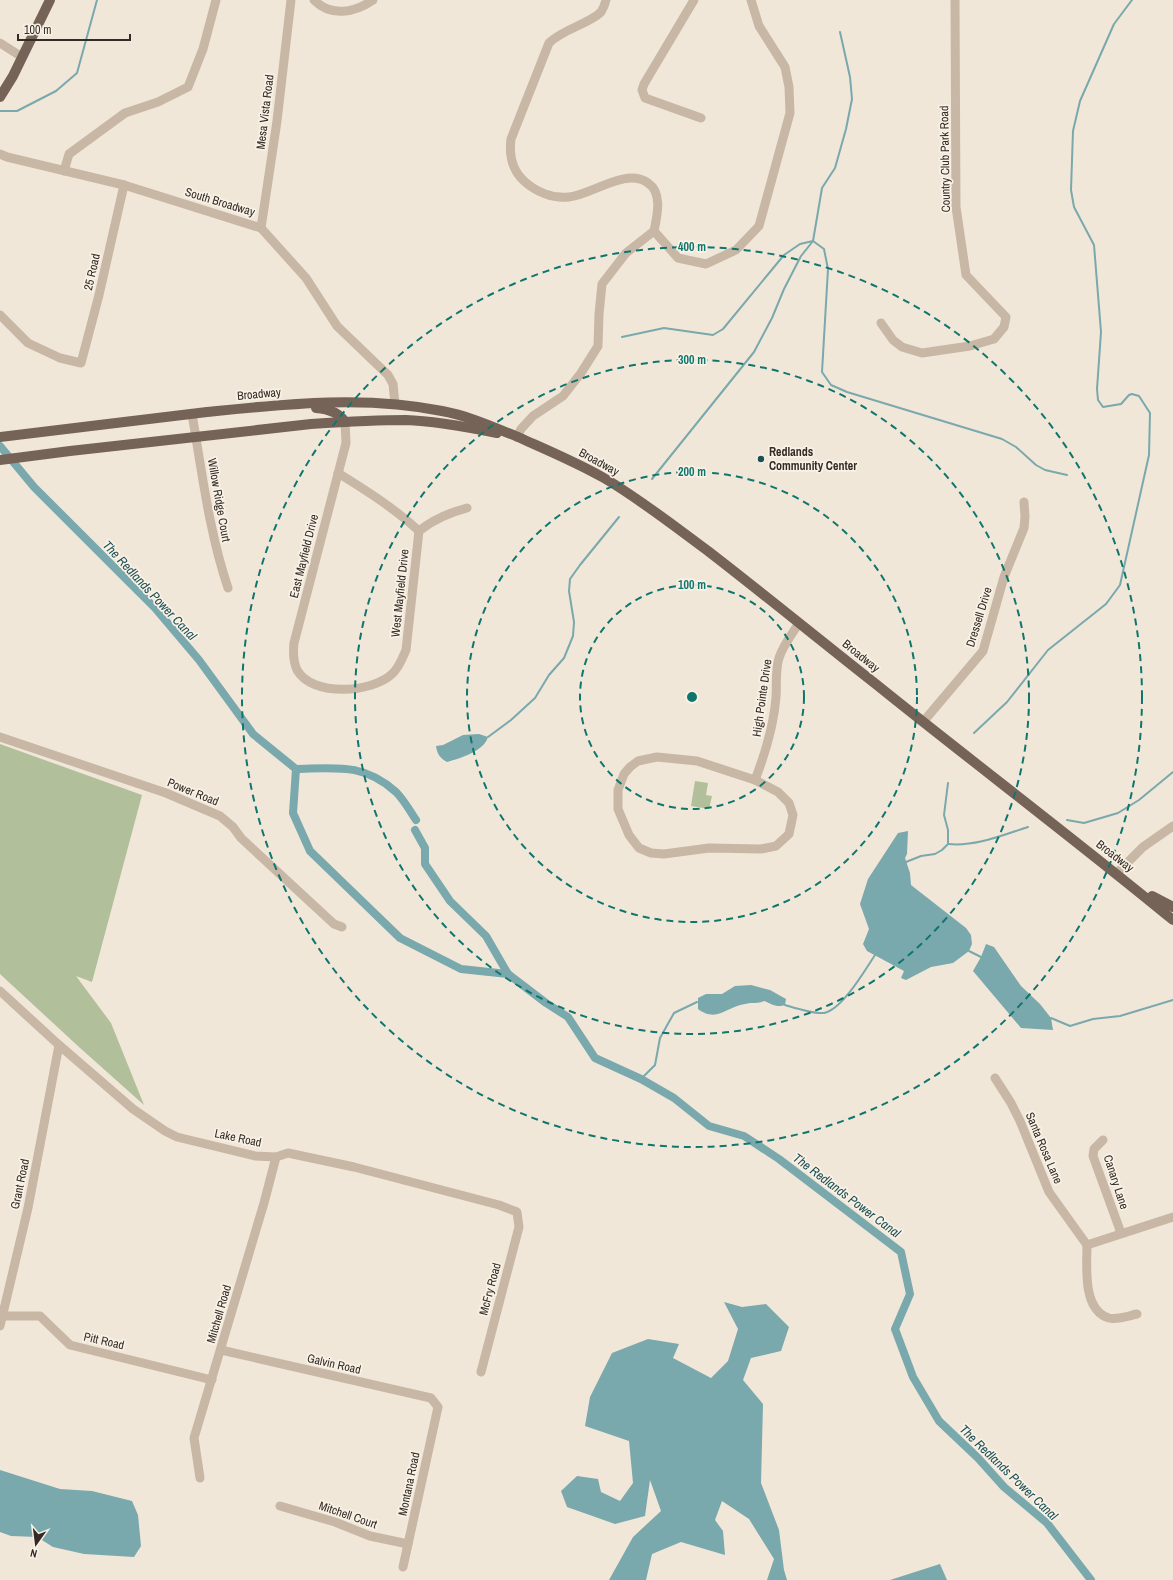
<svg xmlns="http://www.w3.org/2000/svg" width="1173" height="1580" font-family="'Archivo Narrow',sans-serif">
	<rect width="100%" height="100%" fill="#f1e7d9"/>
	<!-- green -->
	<g fill="#b1bf9a">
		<path d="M0 744 142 795 92 982 76 976 111 1023 144 1105 79 1047 0 974Z"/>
		<path d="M695 781 708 783 706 795 712 796 709 809 691 806Z"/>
	</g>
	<!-- water -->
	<g fill="#79a8ad">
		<path d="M479 734 488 737C484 751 461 758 447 762 440 758 437 754 436 746L443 745 463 735Z"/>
		<path d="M908 831 907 854 905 858 910 873 911 885 966 928 971 935 972 944 969 951 953 963 931 967 906 980 901 978 904 971 867 951 863 944 869 929 860 904 868 879 898 833Z"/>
		<path d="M986 944 994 947 1021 986 1040 1004 1051 1018 1053 1030 1021 1028 973 971 981 957Z"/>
		<path d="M751 985 770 990 786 999 785 1005C776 1008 772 1004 764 1001 758 1004 752 1002 745 1004 726 1007 717 1023 698 1009V998L706 994H722L735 986Z"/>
		<path d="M724 1302 742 1307 766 1304 789 1327 781 1351 751 1358 743 1380 763 1404 761 1483 779 1530 784 1570 787 1580H767L774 1559 749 1519 722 1501 715 1520 723 1531 725 1555 681 1542 652 1554 646 1580H609L633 1537 661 1511 650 1480 645 1516 615 1524 567 1507 561 1491 577 1476 598 1479 601 1492 620 1501 633 1483 629 1441 585 1426 590 1397 612 1353 648 1339 679 1344 673 1358 711 1378 728 1361 738 1329Z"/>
		<path d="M0 1470 60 1489 92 1491 132 1501 138 1515 141 1546 134 1557 84 1554 53 1547 37 1537 11 1536 0 1532Z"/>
		<path d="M940 1564 947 1580H890Z"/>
	</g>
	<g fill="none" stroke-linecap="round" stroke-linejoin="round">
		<!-- stream -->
		<g stroke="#79a8ad" stroke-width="2">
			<path d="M0 111H17L56 91 77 73 97 0"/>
			<path d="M622 337 664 328 713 335 723 329 784 255 800 244 813 241 824 249 828 269 822 372 831 385 847 392 1002 439 1016 447 1036 465 1045 470 1067 475"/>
			<path d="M652 479 754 352 772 318 784 289 801 256 813 241 822 188 835 168 846 129 852 99 850 77 840 32"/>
			<path d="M974 733 1007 702 1048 650 1106 604 1120 585 1149 455 1150 413 1139 396 1132 394 1129 395 1121 404 1103 407 1098 400 1097 389 1101 332 1094 245 1074 207 1071 190 1073 131 1080 101 1114 24 1132 0"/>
			<path d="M488 737 511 720 535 698 549 675 564 658 573 636 574 622 569 591 570 579 580 565 619 517"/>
			<path d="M1067 820 1084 823 1118 813 1139 800 1173 772"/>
			<path d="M948 844C975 847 1003 835 1028 827"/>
			<path d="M906 862 921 856 935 854 942 850 948 844V830L944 815 948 783"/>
			<path d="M969 951 981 957"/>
			<path d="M785 1005C795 1008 813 1014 824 1013 842 1010 865 970 875 955"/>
			<path d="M1051 1018 1070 1026 1093 1019 1120 1016 1173 1000"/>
			<path d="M641 1079 655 1065 660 1038 674 1013 697 1002"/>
		</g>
		<!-- canal -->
		<g stroke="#79a8ad" stroke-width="8">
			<path d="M0 446 34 487 155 608 199 660 253 734 296 769C336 768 364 763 396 792 404 800 410 811 416 820"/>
			<path d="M296 769 293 813 310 851 400 938 461 969 508 974 546 1003 568 1017 595 1058 641 1079 674 1098 709 1126 744 1136 779 1159 901 1252 910 1294 895 1329 913 1377 939 1421 978 1458 1004 1487 1047 1523 1091 1580"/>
			<path d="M415 830 425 848V864L450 901 486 936 508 974"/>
		</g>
		<!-- minor -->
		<g stroke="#c8b7a5" stroke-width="9">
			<path d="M314 0C331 17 354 13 373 0"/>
			<path d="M694 0 644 84 642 90 645 98 701 118"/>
			<path d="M0 43 22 57"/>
			<path d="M0 154 7 157 124 185 261 228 306 278 337 326 388 375 393 384 395 404"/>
			<path d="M64 171 69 154 125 113 158 102 188 87 203 49 216 0"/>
			<path d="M261 228 277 121 291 0"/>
			<path d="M654 231 678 258 706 264 736 250 759 226 790 113 789 87 785 67 759 26 751 0"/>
			<path d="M0 315 28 343 60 358 81 363 99 295 124 185"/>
			<path d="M881 323 893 340 902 347 922 353 970 346 994 339 1004 327 1006 317 966 275 956 207 955 0"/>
			<path d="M192 414C202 472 209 532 228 588"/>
			<path d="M345 422 346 443 294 643C293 652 293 661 297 670 312 697 372 693 392 674 399 668 402 659 406 650L419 531"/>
			<path d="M517 437 521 429 533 416 563 396 581 373 598 346 599 314 602 284 626 253 654 231C657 216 663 193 648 183 626 167 592 195 569 197 553 199 536 192 524 181 512 170 509 155 511 139L549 43C563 29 589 24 601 12 603 9 605 4 606 0"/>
			<path d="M338 473C367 491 394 508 419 531"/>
			<path d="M419 531C434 519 448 513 467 508"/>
			<path d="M923 722 983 651 1004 577 1024 528 1025 517 1024 502"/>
			<path d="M0 737 166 793 220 816 233 827 241 838 334 924 342 927"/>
			<path d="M657 757 697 761 755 780 778 792 789 803 793 815 789 834 776 846 761 849 709 848 664 854 651 853 639 848 629 835 618 809V790L624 774 630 767 638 761Z"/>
			<path d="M755 780C765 754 774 725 776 697 777 684 775 671 779 658 783 645 792 634 799 623"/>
			<path d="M1116 874 1143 847 1173 826"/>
			<path d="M0 991 59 1045 133 1109 165 1131 177 1137 255 1156 276 1157 288 1153 354 1167 499 1205 517 1212 519 1227 481 1372"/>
			<path d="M995 1078 1011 1103 1020 1121 1049 1192 1087 1245"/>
			<path d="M1103 1140 1094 1149 1093 1156 1121 1233"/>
			<path d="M1087 1245C1087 1266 1082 1310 1109 1318 1117 1320 1128 1316 1137 1314"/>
			<path d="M1087 1245 1173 1217"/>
			<path d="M0 1316H40L70 1345 212 1380"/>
			<path d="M0 1326 28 1208 59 1045"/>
			<path d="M221 1350 431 1398 438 1407 403 1567"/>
			<path d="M200 1478 194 1438 264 1203 276 1157"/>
			<path d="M280 1506 335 1522 370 1536 408 1544"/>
		</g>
		<!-- major -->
		<g stroke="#766358" stroke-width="10">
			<path d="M0 97 13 76 50 0"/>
			<path d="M316 408C328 409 339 412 345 422"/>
			<path d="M0 437C69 429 138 420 207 412 285 404 365 395 442 411 469 416 493 427 518 437 547 450 576 462 604 478 640 499 674 526 708 551 765 595 821 641 877 685 975 764 1076 840 1173 920"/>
			<path d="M0 460 70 451 311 424C342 422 374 420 406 420 436 421 467 427 497 433"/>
			<path d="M1152 896 1173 907"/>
		</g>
	</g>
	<!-- distance rings -->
	<g fill="none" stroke="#0f766e" stroke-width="2" stroke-dasharray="7 5">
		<circle cx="692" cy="697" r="112"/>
		<circle cx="692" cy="697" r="225"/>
		<circle cx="692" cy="697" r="337"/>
		<circle cx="692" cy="697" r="450"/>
	</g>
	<!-- markers -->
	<circle fill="#1d4e54" stroke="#f8f1e5" stroke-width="1.5" cx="761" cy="459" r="4"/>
	<g text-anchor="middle" stroke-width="3.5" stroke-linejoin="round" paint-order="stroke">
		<!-- street labels -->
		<g font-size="12" fill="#342b26" stroke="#f8f1e5">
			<text transform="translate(265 112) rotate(-83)" y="4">Mesa Vista Road</text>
			<text transform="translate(945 159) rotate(-91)" y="4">Country Club Park Road</text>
			<text transform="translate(220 202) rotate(17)" y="4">South Broadway</text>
			<text transform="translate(92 272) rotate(-77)" y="4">25 Road</text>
			<text transform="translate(259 394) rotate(-5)" y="4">Broadway</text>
			<text transform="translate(599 462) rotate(29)" y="4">Broadway</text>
			<text transform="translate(219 500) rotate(80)" y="4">Willow Ridge Court</text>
			<text transform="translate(304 556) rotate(-76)" y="4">East Mayfield Drive</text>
			<text transform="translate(400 593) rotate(-84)" y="4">West Mayfield Drive</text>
			<text transform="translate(979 617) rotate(-73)" y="4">Dressell Drive</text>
			<text transform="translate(861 656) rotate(39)" y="4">Broadway</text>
			<text transform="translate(762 698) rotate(-82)" y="4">High Pointe Drive</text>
			<text transform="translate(193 792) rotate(22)" y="4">Power Road</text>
			<text transform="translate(1115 856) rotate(38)" y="4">Broadway</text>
			<text transform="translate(238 1138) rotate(12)" y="4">Lake Road</text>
			<text transform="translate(1044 1148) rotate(67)" y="4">Santa Rosa Lane</text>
			<text transform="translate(1116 1182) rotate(72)" y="4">Canary Lane</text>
			<text transform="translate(20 1184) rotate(-78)" y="4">Grant Road</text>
			<text transform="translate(490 1289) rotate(-75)" y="4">McFry Road</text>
			<text transform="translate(219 1314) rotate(-74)" y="4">Mitchell Road</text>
			<text transform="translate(104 1341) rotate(13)" y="4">Pitt Road</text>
			<text transform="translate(334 1364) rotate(13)" y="4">Galvin Road</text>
			<text transform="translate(409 1484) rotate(-78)" y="4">Montana Road</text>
			<text transform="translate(348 1515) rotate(19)" y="4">Mitchell Court</text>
		</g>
		<!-- poi labels -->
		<g font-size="12" font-weight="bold" fill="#342b26" stroke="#f8f1e5" text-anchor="start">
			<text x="769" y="456">Redlands<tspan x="769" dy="14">Community Center</tspan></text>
		</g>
		<!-- water labels -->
		<g font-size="13" font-style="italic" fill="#1d4e54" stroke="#f8f1e5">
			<text transform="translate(150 590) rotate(47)" y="5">The Redlands Power Canal</text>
			<text transform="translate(847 1195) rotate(37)" y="5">The Redlands Power Canal</text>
			<text transform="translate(1009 1472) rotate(44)" y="5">The Redlands Power Canal</text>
		</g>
	</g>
	<circle cx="692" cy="697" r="6" fill="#0f766e" stroke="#f8f1e5" stroke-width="2"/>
	<g font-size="12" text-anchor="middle" font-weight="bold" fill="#0f766e" stroke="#f8f1e5" stroke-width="3.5" stroke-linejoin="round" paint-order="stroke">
		<text x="692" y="251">400 m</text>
		<text x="692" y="364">300 m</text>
		<text x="692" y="476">200 m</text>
		<text x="692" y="589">100 m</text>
	</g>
	<!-- north arrow -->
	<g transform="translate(36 1544) rotate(194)" stroke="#f8f1e5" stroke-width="3" paint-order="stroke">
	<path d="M0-3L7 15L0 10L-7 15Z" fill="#342b26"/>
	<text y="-6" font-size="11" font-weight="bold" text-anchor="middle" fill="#342b26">N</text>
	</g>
	<!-- scale -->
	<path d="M18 34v6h112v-6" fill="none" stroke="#342b26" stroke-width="2"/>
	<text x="24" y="34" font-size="12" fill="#342b26" stroke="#f8f1e5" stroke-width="3" paint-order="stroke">100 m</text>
</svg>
